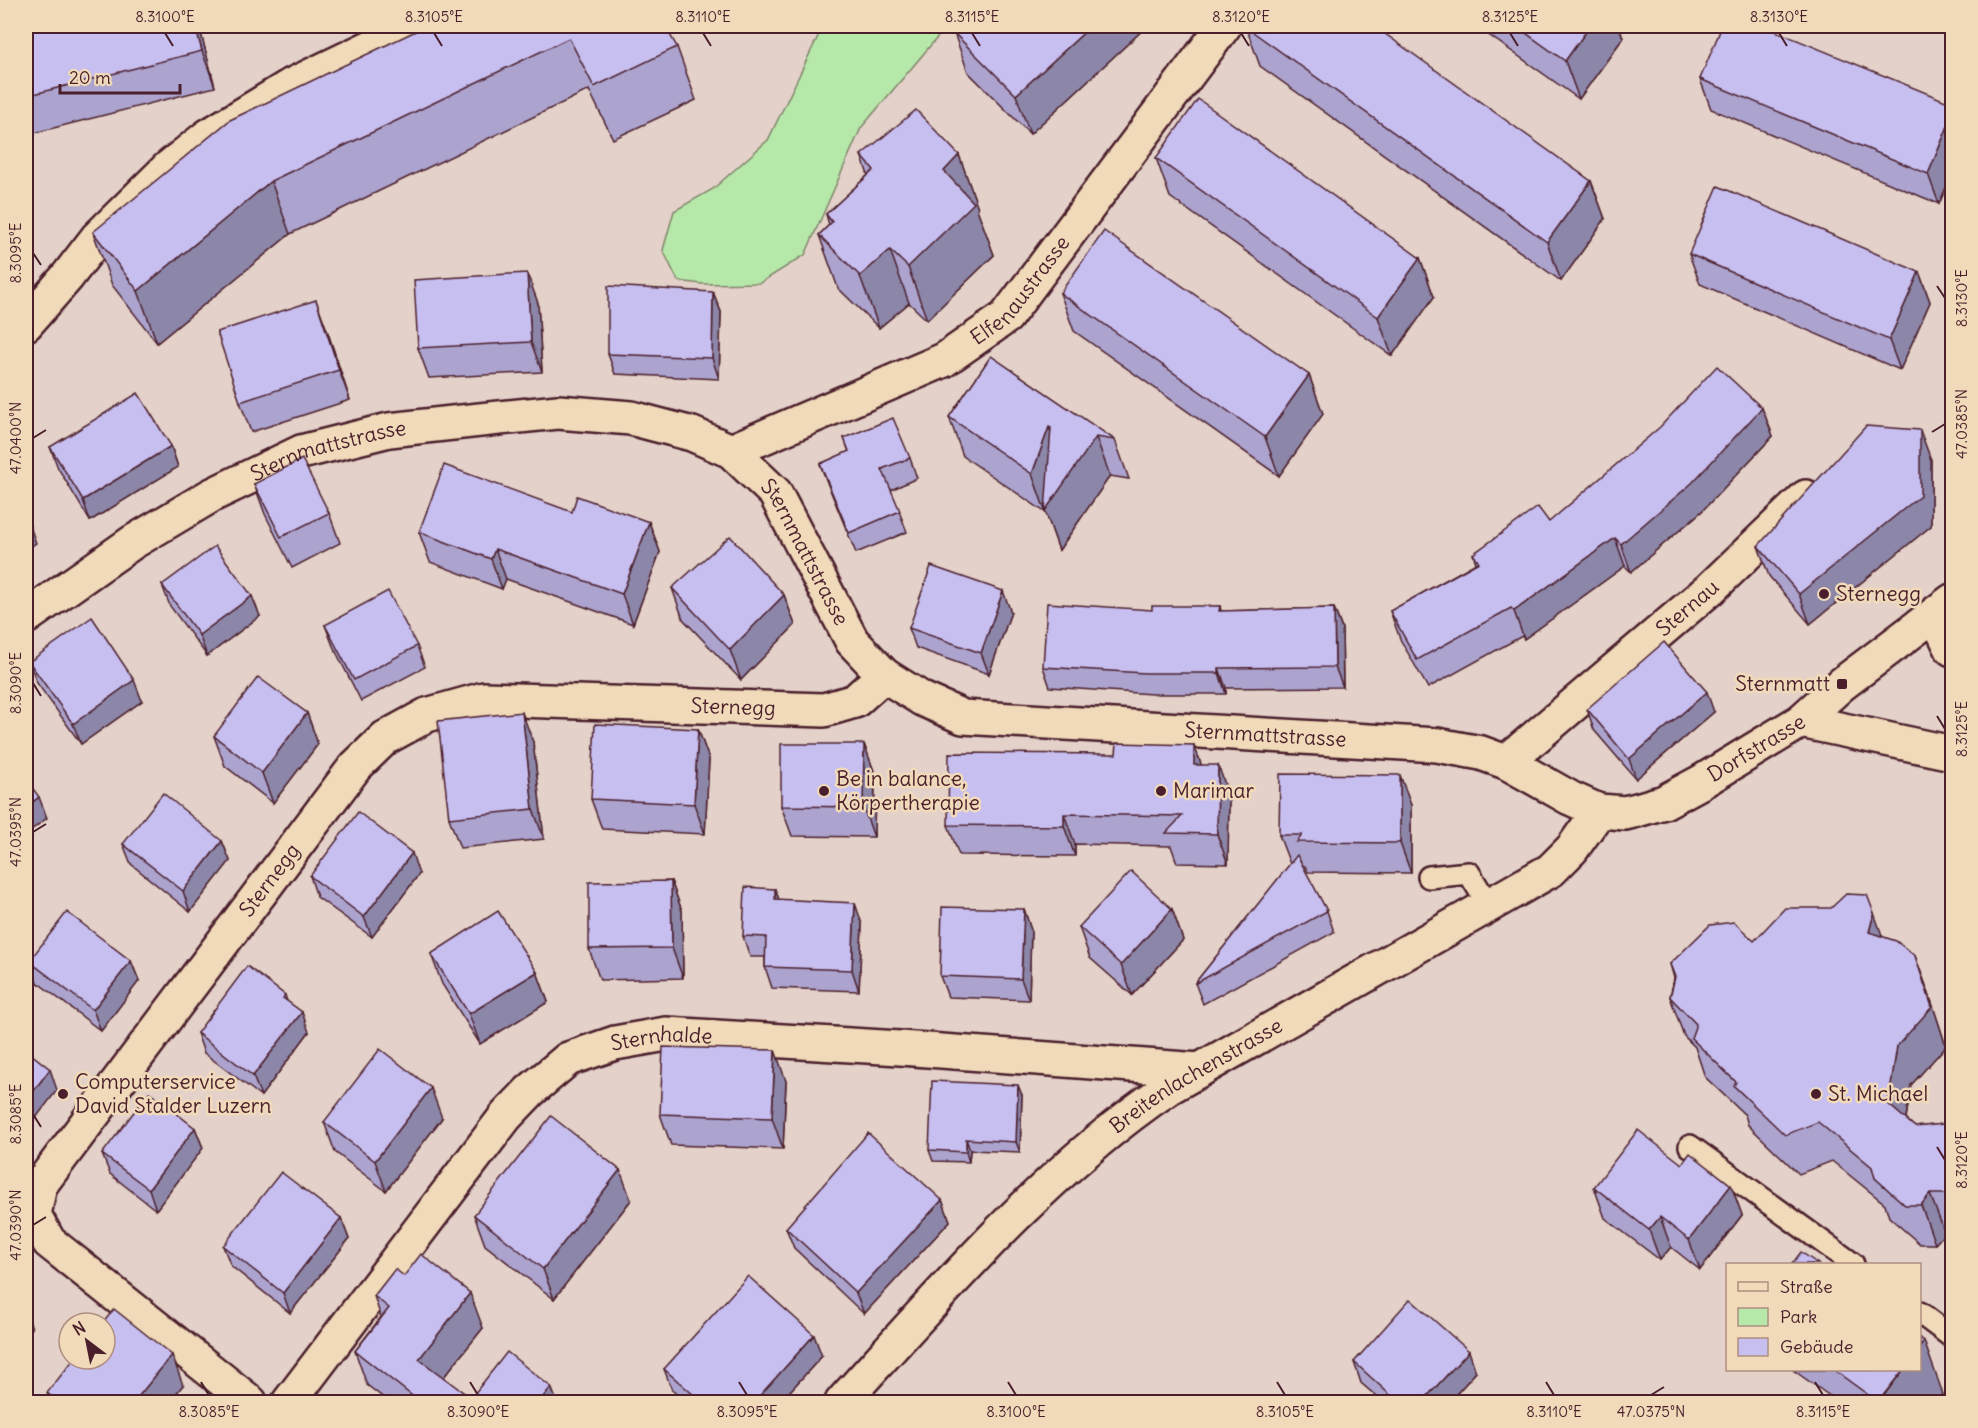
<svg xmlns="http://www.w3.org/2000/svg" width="1978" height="1428" font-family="Delius,sans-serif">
	<rect width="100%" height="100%" fill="#e4d2ca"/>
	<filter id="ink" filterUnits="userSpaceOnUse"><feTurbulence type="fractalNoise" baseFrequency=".0167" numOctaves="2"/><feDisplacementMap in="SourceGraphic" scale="12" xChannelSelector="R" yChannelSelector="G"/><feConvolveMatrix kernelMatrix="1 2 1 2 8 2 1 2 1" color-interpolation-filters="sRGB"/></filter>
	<g filter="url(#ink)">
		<!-- green -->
		<path fill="#b5e8a9" stroke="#80846a" stroke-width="1.5" d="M823 26H947L861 128 805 255 760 283 702 284 678 281 663 250 674 211 713 189 768 140Z"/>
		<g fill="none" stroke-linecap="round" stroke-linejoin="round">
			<!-- service casing -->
			<g stroke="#4a1f2b" stroke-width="26">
				<g id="service">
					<path d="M1429 877 1469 873 1489 906"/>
					<path d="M1690 1146 1853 1264"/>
					<path d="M1920 1313 1952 1337"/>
				</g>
			</g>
			<!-- minor casing -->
			<g stroke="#4a1f2b" stroke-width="38">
				<g id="minor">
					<path d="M26 324 67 277 97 238 168 168 208 136 290 86 415 26"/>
					<path id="s1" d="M731 451 944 360 1006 317 1224 26"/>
					<path d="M1935 614 1952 649"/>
					<path id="s2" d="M26 617 133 542 212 495 301 452 389 430 480 420 558 412 631 418 692 434 731 451 775 493 852 641 884 675 922 699 963 717 1437 745 1481 753 1506 762 1570 798 1599 811 1625 813 1637 810 1664 802 1701 782 1801 721 1842 684 1952 601"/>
					<path d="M1801 721 1952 753"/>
					<path id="s3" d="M1506 762 1710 589 1806 497"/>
					<path id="s4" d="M250 1402 49 1242 34 1215 40 1185 355 767 385 738 427 715 484 699 824 710 855 701 884 675"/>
					<path id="s5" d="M289 1402 506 1116 530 1091 568 1059 615 1043 666 1034 900 1048 1200 1070"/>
					<path id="s6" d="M842 1402C943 1291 1043 1173 1168 1088L1551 870 1572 849 1599 811"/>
				</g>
			</g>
			<!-- service -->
			<use href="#service" stroke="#f0dab9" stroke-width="21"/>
			<!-- minor -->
			<use href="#minor" stroke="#f0dab9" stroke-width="33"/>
		</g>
		<!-- wall -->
		<g fill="#aca4cf" stroke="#4a1f2b" stroke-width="1.5">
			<path d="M26 26H199L215 87 26 135Z"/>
			<path d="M426 26 677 47 696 100 613 139 589 90 290 234 157 343 112 285 93 232Z"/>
			<path d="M1147 26 1030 134 968 72 954 33Z"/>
			<path d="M1476 26H1619L1623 38 1579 99Z"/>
			<path d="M1246 27 1591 181 1605 219 1561 281 1260 66Z"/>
			<path d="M1700 79 1953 104V171L1939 204 1711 109Z"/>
			<path d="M861 155H959L978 208 977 209 994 255 927 320 909 303 879 328 838 288 819 235 829 225 826 214 868 175Z"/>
			<path d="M1156 158 1420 258 1434 297 1392 356 1170 197Z"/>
			<path d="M1689 254 1919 272 1930 302 1900 370 1700 284Z"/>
			<path d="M713 292 721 312 719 379 615 374 608 354Z"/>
			<path d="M1060 293 1309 375 1323 414 1279 476 1074 331Z"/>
			<path d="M538 303 542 372 429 378 418 348Z"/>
			<path d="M327 330 350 400 251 432 240 402Z"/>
			<path d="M991 356 1115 440 1129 479 1110 476 1059 550 1046 513 963 456 949 417Z"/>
			<path d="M1762 408 1773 436 1702 511 1631 572 1625 566 1524 639 1522 636 1428 688 1400 639 1390 611 1476 563 1473 554 1549 522Z"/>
			<path d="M844 438 910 458 917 478 891 490 907 532 856 553 828 485 820 464 849 452Z"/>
			<path d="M171 446 178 467 90 521 58 468 50 447Z"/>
			<path d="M1931 460V526L1810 624 1769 576 1758 546Z"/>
			<path d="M254 484 329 513 340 543 292 568 265 514Z"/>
			<path d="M572 512 649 522 660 552 633 624 506 579 502 589 430 562 419 532Z"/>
			<path d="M162 585 260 616 207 656 170 606Z"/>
			<path d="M672 588 784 595 795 625 741 680 683 619Z"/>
			<path d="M1220 606 1221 611 1334 608 1342 629 1343 687 1226 688V694H1152L1050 687 1043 667 1152 610Z"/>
			<path d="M1011 612 989 674 916 648 909 628Z"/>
			<path d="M325 625 417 646 425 667 361 701 333 646Z"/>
			<path d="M29 662 142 701 81 744 37 683Z"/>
			<path d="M1587 709 1714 712 1636 779 1594 730Z"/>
			<path d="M307 713 318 744 273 803 225 766 214 736Z"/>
			<path d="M698 729 709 759 705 834 602 829 591 799Z"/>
			<path d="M533 742 544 839 460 848 449 818Z"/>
			<path d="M864 744 875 774 874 837 792 836 781 806Z"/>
			<path d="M1194 745 1201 765 1229 795 1228 864 1177 863 1171 846 1075 844V856L959 855 948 825 1116 754Z"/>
			<path d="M1411 805V873L1308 872 1305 866 1302 865 1327 911 1334 932 1203 1004 1195 983 1290 864 1279 835Z"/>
			<path d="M222 841 230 861 190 912 131 864 123 844Z"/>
			<path d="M419 874 372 937 317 897 310 876Z"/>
			<path d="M671 881 682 911 683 978 600 980 589 949Z"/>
			<path d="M775 889 779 900 862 924 859 991 772 988 765 967V957H750L743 936Z"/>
			<path d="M1024 909 1031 930 1029 1000 948 997 940 976Z"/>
			<path d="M1172 909 1183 940 1132 995 1090 958 1079 927Z"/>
			<path d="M1883 937 1915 956 1929 994 1946 1046 1911 1085 1906 1119 1915 1127 1953 1123V1233H1945L1935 1244H1920L1889 1217 1885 1204 1832 1161 1799 1174 1748 1125 1745 1115 1705 1077 1695 1047 1684 1036 1670 997 1674 978 1670 964 1754 941Z"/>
			<path d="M431 954 537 972 548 1002 480 1044 442 984Z"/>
			<path d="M29 961H131L139 981 101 1031 37 982Z"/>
			<path d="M285 995 287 1001 309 1032 261 1096 204 1053 197 1033Z"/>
			<path d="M786 1081 783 1149 671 1145 660 1114Z"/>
			<path d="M1022 1095 1020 1152 970 1150 969 1162 933 1161 929 1150Z"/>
			<path d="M442 1118 386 1191 335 1152 324 1122Z"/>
			<path d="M195 1128 203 1148 156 1210 110 1174 102 1154Z"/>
			<path d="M1682 1164 1731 1185 1742 1215 1700 1270 1671 1247 1660 1260 1605 1218 1594 1187Z"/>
			<path d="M631 1200 554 1299 485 1245 474 1215Z"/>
			<path d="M942 1200 950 1221 864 1314 794 1248 786 1228Z"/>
			<path d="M341 1218 349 1239 290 1313 231 1266 223 1246Z"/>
			<path d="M404 1276 483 1328 443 1378 471 1398 551 1387 557 1402H389L367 1385 355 1351 381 1317 374 1296Z"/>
			<path d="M822 1356 780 1402H686L672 1390 664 1369Z"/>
			<path d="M1354 1362 1476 1372 1449 1402H1383L1361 1383Z"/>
			<path d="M1793 1370H1920L1943 1394 1936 1402H1836L1834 1399Z"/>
			<path d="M183 1385 169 1402H51L47 1393Z"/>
		</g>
		<!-- shaded-wall -->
		<g fill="#8c86a9" stroke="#4a1f2b" stroke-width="1.5">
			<path d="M195 26H199L215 87 202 51Z"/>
			<path d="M1091 26H1147L1030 134 1016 95Z"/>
			<path d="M1590 26H1619L1623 38 1579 99 1565 61Z"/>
			<path d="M1953 114V171L1939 204 1928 174Z"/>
			<path d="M959 155 978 208 977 209 994 255 927 320 908 267 944 171Z"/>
			<path d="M271 181 290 234 157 343 138 291Z"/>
			<path d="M1591 181 1605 219 1561 281 1547 242Z"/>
			<path d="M890 250 909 303 879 328 860 276Z"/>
			<path d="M1420 258 1434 297 1392 356 1378 317Z"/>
			<path d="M1919 272 1930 302 1900 370 1889 340Z"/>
			<path d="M527 273 538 303 542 372 531 342Z"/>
			<path d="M713 292 721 312 719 379 712 358Z"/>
			<path d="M316 300 327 330 350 400 339 370Z"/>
			<path d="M1309 375 1323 414 1279 476 1265 437Z"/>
			<path d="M1762 408 1773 436 1702 511 1631 572 1621 544Z"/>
			<path d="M1049 427 1063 466 1096 437 1110 476 1059 550 1032 474Z"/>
			<path d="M1920 430 1931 460V526L1810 624 1799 594Z"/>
			<path d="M171 446 178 467 90 521 83 500Z"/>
			<path d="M26 515 36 543 26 550Z"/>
			<path d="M649 522 660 552 633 624 622 594Z"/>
			<path d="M1615 538 1625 566 1524 639 1514 611Z"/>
			<path d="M495 549 506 579 502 589 491 559Z"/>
			<path d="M1003 591 1011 612 989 674 981 653Z"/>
			<path d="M784 595 795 625 741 680 730 650Z"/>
			<path d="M252 596 260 616 207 656 199 635Z"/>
			<path d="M1334 608 1342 629 1343 687 1335 667Z"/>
			<path d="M1219 668 1226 688V694L1219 673Z"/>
			<path d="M134 680 142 701 81 744 73 724Z"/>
			<path d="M1707 692 1714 712 1636 779 1629 759Z"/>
			<path d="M522 712 533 742 544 839 533 809Z"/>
			<path d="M307 713 318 744 273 803 262 773Z"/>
			<path d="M698 729 709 759 705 834 694 804Z"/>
			<path d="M864 744 875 774 874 837 863 807Z"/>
			<path d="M1194 745 1205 775 1194 765Z"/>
			<path d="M1218 765 1229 795 1228 864 1217 834Z"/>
			<path d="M1400 775 1411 805V873L1400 843Z"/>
			<path d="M39 797 47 818 26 834V807Z"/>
			<path d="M1064 814 1075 844V856L1064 826Z"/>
			<path d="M222 841 230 861 190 912 183 891Z"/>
			<path d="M412 853 419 874 372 937 364 917Z"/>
			<path d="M671 881 682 911 683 978 672 948Z"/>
			<path d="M775 889 783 910 775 899Z"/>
			<path d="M855 903 862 924 859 991 852 970Z"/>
			<path d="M1024 909 1031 930 1029 1000 1021 979Z"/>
			<path d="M1172 909 1183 940 1132 995 1121 965Z"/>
			<path d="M1874 913 1888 952 1869 932Z"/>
			<path d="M1915 956 1929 994 1946 1046 1911 1085 1902 1143 1888 1104 1897 1046Z"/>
			<path d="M131 961 139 981 101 1031 93 1010Z"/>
			<path d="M537 972 548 1002 480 1044 469 1014Z"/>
			<path d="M302 1012 309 1032 261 1096 253 1076Z"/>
			<path d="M775 1050 786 1081 783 1149 772 1118Z"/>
			<path d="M50 1069 57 1090 26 1131V1101Z"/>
			<path d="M1018 1085 1022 1095 1020 1152 1016 1142Z"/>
			<path d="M431 1088 442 1118 386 1191 375 1161Z"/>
			<path d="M195 1128 203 1148 156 1210 149 1189Z"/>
			<path d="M966 1139 970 1150 969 1162 966 1152Z"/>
			<path d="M620 1170 631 1200 554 1299 543 1269Z"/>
			<path d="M1731 1185 1742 1215 1700 1270 1689 1240Z"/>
			<path d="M1930 1194 1945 1233 1935 1244 1921 1205Z"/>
			<path d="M942 1200 950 1221 864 1314 856 1293Z"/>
			<path d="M1660 1217 1671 1247 1660 1260 1649 1230Z"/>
			<path d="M341 1218 349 1239 290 1313 283 1293Z"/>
			<path d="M470 1293 483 1328 431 1393 419 1359Z"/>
			<path d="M26 1311 32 1328 26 1336Z"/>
			<path d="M814 1335 822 1356 780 1402H754Z"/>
			<path d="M1924 1341 1943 1394 1936 1402H1879L1903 1370H1920V1347Z"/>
			<path d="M1469 1351 1476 1372 1449 1402H1422Z"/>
			<path d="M172 1355 183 1385 169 1402H134Z"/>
			<path d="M551 1387 557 1402H539Z"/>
		</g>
		<!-- building -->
		<g fill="#c8bff1" stroke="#4a1f2b" stroke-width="1.5">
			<path d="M26 26H195L202 51 26 96Z"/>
			<path d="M426 26H665L677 47 594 87 569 38 271 181 138 291 93 232 230 120Z"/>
			<path d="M961 26H1091L1016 95 954 33Z"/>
			<path d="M1247 26H1374L1591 181 1547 242 1246 27Z"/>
			<path d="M1516 26H1590L1565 61Z"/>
			<path d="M1722 26H1763L1953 104V114L1928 174 1700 79Z"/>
			<path d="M1198 99 1420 258 1378 317 1156 158Z"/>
			<path d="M916 110 959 155 944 171 974 203 908 267 890 250 860 276 819 235 832 222 826 214 874 170 861 155Z"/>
			<path d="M1718 186 1919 272 1889 340 1689 254Z"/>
			<path d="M1104 231 1309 375 1265 437 1060 293Z"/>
			<path d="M527 273 531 342 418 348 414 280Z"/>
			<path d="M608 286 713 292 712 358 608 354Z"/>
			<path d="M316 300 339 370 240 402 217 332Z"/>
			<path d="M991 356 1115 440 1096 437 1045 511 1051 428 1049 427 1032 474 949 417Z"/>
			<path d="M1717 366 1762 408 1692 483 1621 544 1615 538 1514 611 1511 608 1417 660 1390 611 1479 562 1473 554 1538 507 1549 522 1660 427Z"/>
			<path d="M138 393 171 446 83 500 50 447Z"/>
			<path d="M893 418 910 458 882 469 900 511 849 533 820 464 849 451 844 438Z"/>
			<path d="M1866 426 1920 430V496L1799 594 1758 546Z"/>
			<path d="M302 459 329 513 281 537 254 484Z"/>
			<path d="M444 465 572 512 577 496 649 522 622 594 495 549 491 559 419 532Z"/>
			<path d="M730 536 784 595 730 650 672 588Z"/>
			<path d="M215 546 252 596 199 635 162 585Z"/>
			<path d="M931 566 1003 591 981 653 909 628Z"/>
			<path d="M388 591 417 646 354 680 325 625Z"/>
			<path d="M1047 603 1152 610V606H1220L1219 611 1334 608 1335 667 1219 668V673H1145L1043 667Z"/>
			<path d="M92 617 134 680 73 724 29 662Z"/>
			<path d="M1664 642 1707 692 1629 759 1587 709Z"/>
			<path d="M258 677 307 713 262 773 214 736Z"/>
			<path d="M522 712 533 809 449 818 438 721Z"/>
			<path d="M595 724 698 729 694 804 591 799Z"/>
			<path d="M1117 743 1194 745V765H1218L1217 834 1166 833 1182 816 1064 814V826L948 825 949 753 1116 754Z"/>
			<path d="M781 744H864L863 807 781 806Z"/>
			<path d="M1280 774 1400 775V843L1297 842 1302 835H1279Z"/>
			<path d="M26 779 39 797 26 807Z"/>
			<path d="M163 793 222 841 183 891 123 844Z"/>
			<path d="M358 812 412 853 364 917 310 876Z"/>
			<path d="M1297 855 1327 911 1196 983H1195Z"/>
			<path d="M1131 871 1172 909 1121 965 1079 927Z"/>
			<path d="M671 881 672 948 589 949V882Z"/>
			<path d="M745 887 775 889V899L855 903 852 970 765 967 766 937 743 936Z"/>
			<path d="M1846 894 1867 895 1874 913 1869 932 1896 941 1915 956 1932 1007 1897 1046 1888 1104 1915 1127 1953 1123V1194H1930L1921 1205H1905L1875 1178 1872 1167 1818 1122 1785 1135 1734 1086 1736 1082 1691 1038 1696 1024 1670 997 1675 977 1670 964 1710 925 1734 922 1754 941 1785 908H1831Z"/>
			<path d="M942 907 1024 909 1021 979 940 976Z"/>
			<path d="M498 911 537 972 469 1014 431 954Z"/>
			<path d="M67 912 131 961 93 1010 29 961Z"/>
			<path d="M247 966 285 995 283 998 302 1012 253 1076 197 1033Z"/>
			<path d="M663 1047 775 1050 772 1118 660 1114Z"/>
			<path d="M380 1049 431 1088 375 1161 324 1122Z"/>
			<path d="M26 1050 50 1069 26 1101Z"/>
			<path d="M932 1081 1018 1085 1016 1142 966 1139V1152L929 1150Z"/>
			<path d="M149 1092 195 1128 149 1189 102 1154Z"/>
			<path d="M551 1116 620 1170 543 1269 474 1215Z"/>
			<path d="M1638 1130 1682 1164 1690 1153 1731 1185 1689 1240 1660 1217 1649 1230 1594 1187Z"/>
			<path d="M868 1133 942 1200 856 1293 786 1228Z"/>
			<path d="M281 1172 341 1218 283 1293 223 1246Z"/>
			<path d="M1801 1252 1818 1264H1792Z"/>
			<path d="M421 1254 470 1293 419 1359 471 1398 507 1352 551 1387 539 1402H420L355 1351 389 1308 374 1296 395 1269 404 1276Z"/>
			<path d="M748 1276 814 1335 754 1402H702L664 1369Z"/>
			<path d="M1410 1299 1469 1351 1422 1402H1398L1354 1362Z"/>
			<path d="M114 1309 172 1355 134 1402H59L47 1393 74 1359H105V1323H103Z"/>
			<path d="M1920 1338 1924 1341 1920 1347Z"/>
			<path d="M1834 1370H1903L1878 1402Z"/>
			<path d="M1671 1394 1683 1402H1665Z"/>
		</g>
	</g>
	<!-- ticks -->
	<path fill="none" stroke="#4a1f2b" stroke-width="2" d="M165 33 173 46M434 33 442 46M703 33 711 46M972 33 980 46M1241 33 1249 46M1510 33 1518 46M1779 33 1787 46M33 253 41 265M1937 286 1945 298M1932 432 1945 424M33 438 46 430M33 683 41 696M1937 716 1945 729M33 832 46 824M33 1114 41 1127M1937 1147 1945 1160M33 1225 46 1217M201 1382 209 1395M470 1382 478 1395M739 1382 747 1395M1008 1382 1016 1395M1277 1382 1285 1395M1546 1382 1554 1395M1815 1382 1823 1395M1651 1395 1664 1387"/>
	<!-- markers -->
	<g fill="#4a1f2b" stroke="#f0dab9" stroke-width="2">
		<circle cx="1824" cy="594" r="6"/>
		<rect x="1836" y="678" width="12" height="12" rx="3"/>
		<circle cx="824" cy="791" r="6"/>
		<circle cx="1161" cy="791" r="6"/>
		<circle cx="63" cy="1094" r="6"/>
		<circle cx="1816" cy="1094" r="6"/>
	</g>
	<g text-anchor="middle" stroke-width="5" stroke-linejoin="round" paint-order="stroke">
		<!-- street labels -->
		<g font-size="21" fill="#4a1f2b" stroke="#f0dab9">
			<text dy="7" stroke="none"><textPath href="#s1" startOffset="336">Elfenaustrasse</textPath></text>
			<text dy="7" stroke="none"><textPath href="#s2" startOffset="348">Sternmattstrasse</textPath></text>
			<text dy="7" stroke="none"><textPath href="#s2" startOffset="888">Sternmattstrasse</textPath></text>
			<text dy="7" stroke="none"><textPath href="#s3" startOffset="238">Sternau</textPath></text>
			<text dy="7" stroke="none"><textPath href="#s4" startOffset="1240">Sternegg</textPath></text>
			<text dy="7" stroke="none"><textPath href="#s2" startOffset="1428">Sternmattstrasse</textPath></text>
			<text dy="7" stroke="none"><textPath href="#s2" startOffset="1950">Dorfstrasse</textPath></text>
			<text dy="7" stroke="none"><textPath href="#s4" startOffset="700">Sternegg</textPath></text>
			<text dy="7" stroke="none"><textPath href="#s5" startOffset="540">Sternhalde</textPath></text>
			<text dy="7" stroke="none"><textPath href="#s6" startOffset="484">Breitenlachenstrasse</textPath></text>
		</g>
		<!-- poi labels -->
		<g font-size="21" fill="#4a1f2b" stroke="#f0dab9" text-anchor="start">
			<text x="1836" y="601">Sternegg</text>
			<text x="1830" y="691" text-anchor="end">Sternmatt</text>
			<text x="836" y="786">Be in balance,<tspan x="836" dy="24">Körpertherapie</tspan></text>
			<text x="1173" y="798">Marimar</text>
			<text x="75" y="1089">Computerservice<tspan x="75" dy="24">David Stalder Luzern</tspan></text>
			<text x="1828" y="1101">St. Michael</text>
		</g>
	</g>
	<!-- margin -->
	<rect width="1978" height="1428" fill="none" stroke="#f0dab9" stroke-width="66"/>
	<!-- legend -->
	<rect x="1726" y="1263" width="195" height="108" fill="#f0dab9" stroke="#ae8f80" stroke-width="1.5"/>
	<rect x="1738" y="1282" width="30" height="9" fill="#f0dab9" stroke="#ae8f80" stroke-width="1.5"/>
	<text x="1780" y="1293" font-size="18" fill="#4a1f2b">Straße</text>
	<rect x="1738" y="1308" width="30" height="18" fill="#b5e8a9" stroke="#ae8f80" stroke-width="1.5"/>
	<text x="1780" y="1323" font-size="18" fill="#4a1f2b">Park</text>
	<rect x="1738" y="1338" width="30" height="18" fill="#c8bff1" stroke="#ae8f80" stroke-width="1.5"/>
	<text x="1780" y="1353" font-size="18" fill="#4a1f2b">Gebäude</text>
	<!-- north arrow -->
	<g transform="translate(87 1341) rotate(328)"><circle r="28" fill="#f0dab9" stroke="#ae8f80" stroke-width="1.5"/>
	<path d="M0-4.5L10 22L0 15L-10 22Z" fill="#4a1f2b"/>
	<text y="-9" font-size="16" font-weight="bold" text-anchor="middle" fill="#4a1f2b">N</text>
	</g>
	<!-- scale -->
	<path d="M60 84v9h120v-9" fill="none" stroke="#4a1f2b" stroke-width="3"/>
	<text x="69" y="84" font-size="18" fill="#4a1f2b" stroke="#f0dab9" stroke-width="4.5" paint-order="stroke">20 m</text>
	<rect x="33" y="33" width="1912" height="1362" fill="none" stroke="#4a1f2b" stroke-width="2"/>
	<g font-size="15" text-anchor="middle" fill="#4a1f2b">
		<text x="165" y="22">8.3100°E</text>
		<text x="434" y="22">8.3105°E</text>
		<text x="703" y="22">8.3110°E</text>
		<text x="972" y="22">8.3115°E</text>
		<text x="1241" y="22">8.3120°E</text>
		<text x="1510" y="22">8.3125°E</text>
		<text x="1779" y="22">8.3130°E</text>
		<text transform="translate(16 253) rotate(-90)" y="5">8.3095°E</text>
		<text transform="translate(1962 298) rotate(-90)" y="5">8.3130°E</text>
		<text transform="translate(1962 424) rotate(-90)" y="5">47.0385°N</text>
		<text transform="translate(16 438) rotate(-90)" y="5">47.0400°N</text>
		<text transform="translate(16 683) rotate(-90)" y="5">8.3090°E</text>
		<text transform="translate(1962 729) rotate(-90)" y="5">8.3125°E</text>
		<text transform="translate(16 832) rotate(-90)" y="5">47.0395°N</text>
		<text transform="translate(16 1114) rotate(-90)" y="5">8.3085°E</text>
		<text transform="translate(1962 1160) rotate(-90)" y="5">8.3120°E</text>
		<text transform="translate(16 1225) rotate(-90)" y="5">47.0390°N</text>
		<text x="209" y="1417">8.3085°E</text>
		<text x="478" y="1417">8.3090°E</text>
		<text x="747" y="1417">8.3095°E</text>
		<text x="1016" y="1417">8.3100°E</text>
		<text x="1285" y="1417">8.3105°E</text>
		<text x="1554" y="1417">8.3110°E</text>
		<text x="1651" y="1417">47.0375°N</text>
		<text x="1823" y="1417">8.3115°E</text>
	</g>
</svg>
